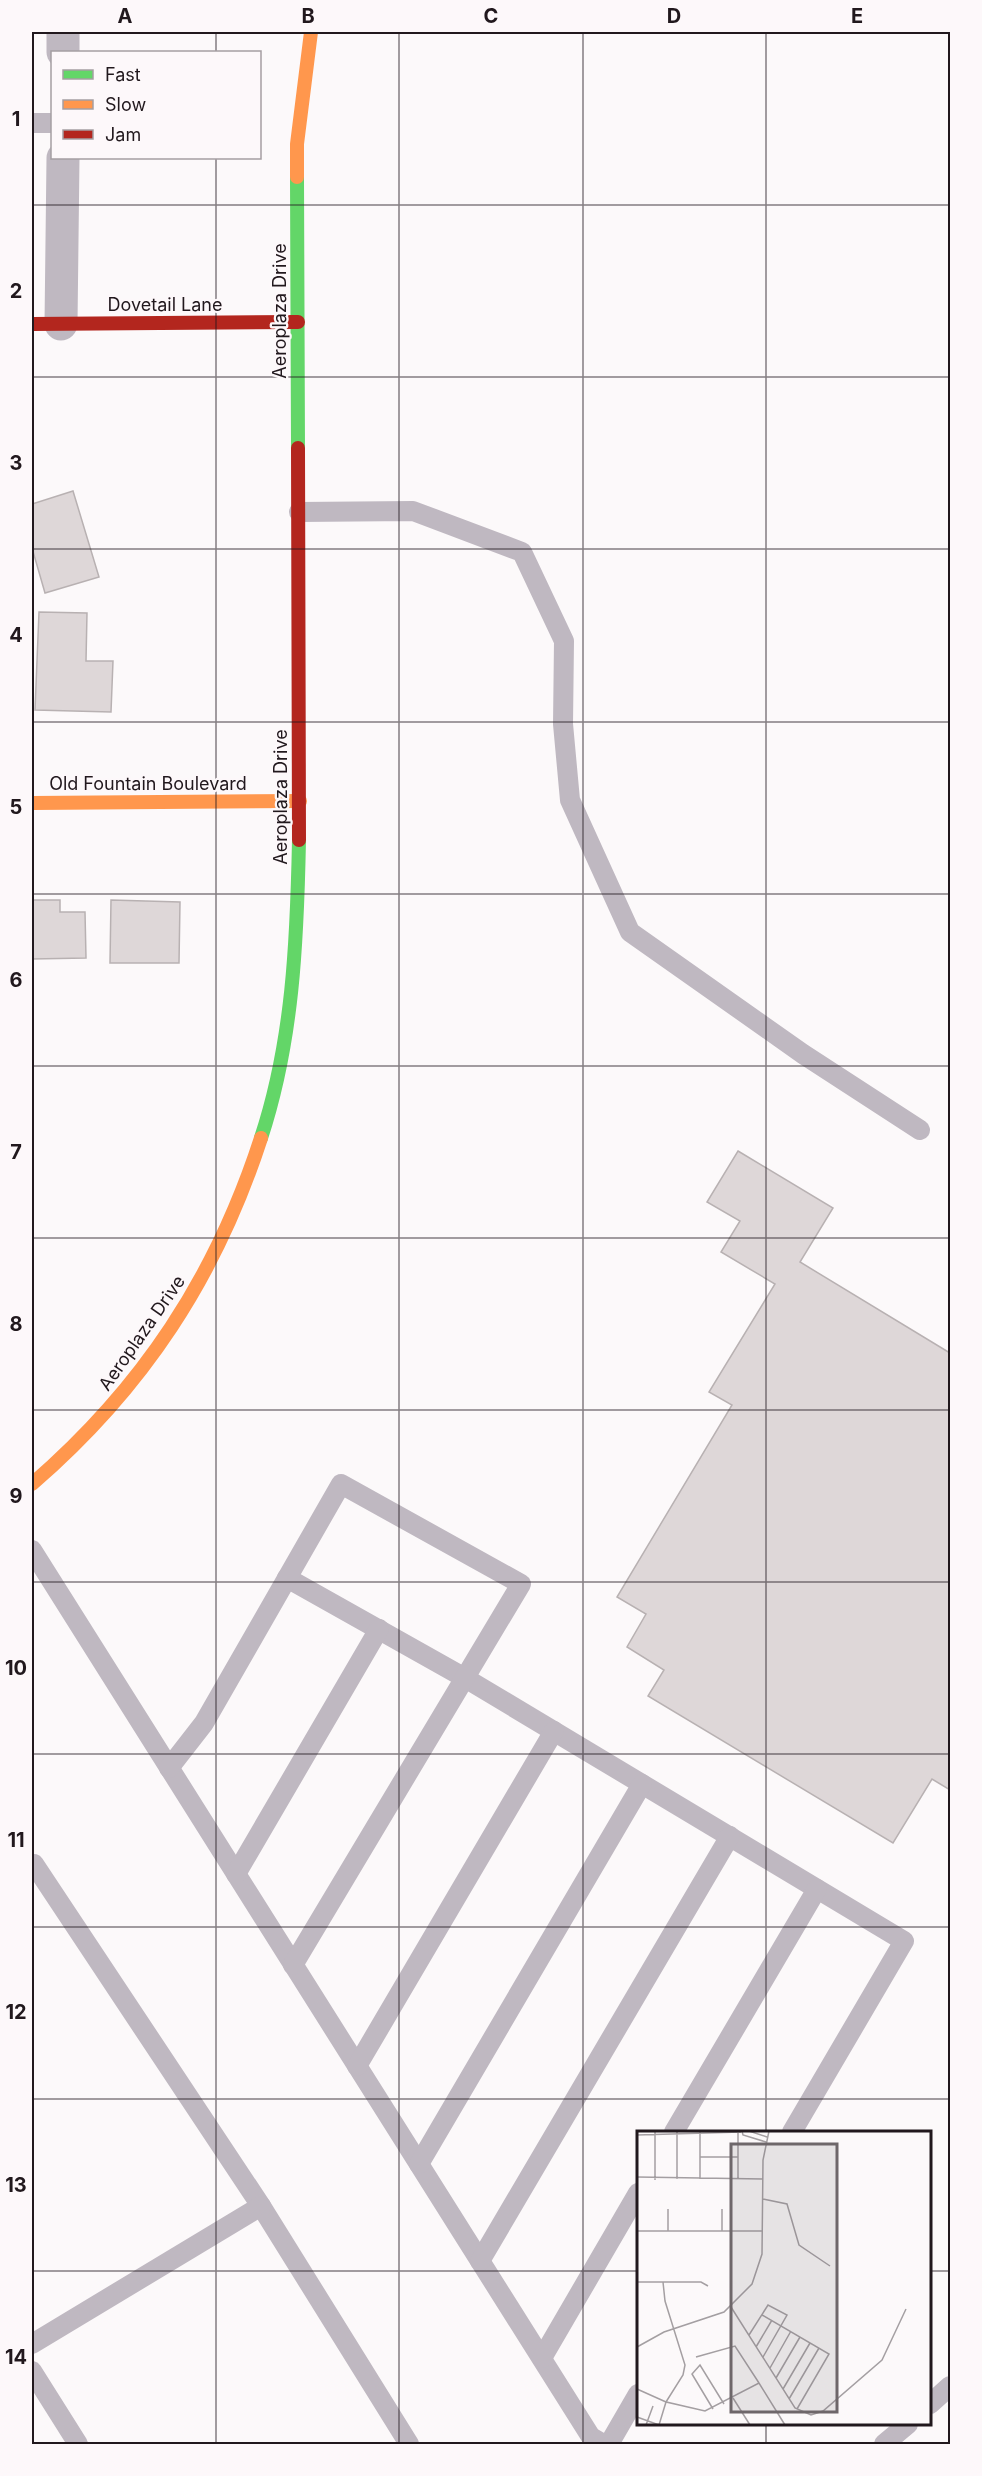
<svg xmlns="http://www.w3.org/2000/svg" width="982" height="2476" font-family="Inter,sans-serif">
	<rect width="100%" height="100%" fill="#fcf9fa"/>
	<!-- building -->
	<g fill="#ded7d8" stroke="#b8b1b2" stroke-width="1.5">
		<path d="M73 491 99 577 45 593 32 548V504Z"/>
		<path d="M39 612 87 613 86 661H113L111 712 35 710Z"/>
		<path d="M32 900H60V912H85L86 958 32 959Z"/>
		<path d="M111 900 180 902 179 963H110Z"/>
		<path d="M738 1151 833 1208 800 1262 950 1353V1790L932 1779 893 1843 648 1696 664 1670 627 1647 646 1614 617 1597 732 1405 709 1392 775 1284 721 1252 740 1221 707 1202Z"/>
	</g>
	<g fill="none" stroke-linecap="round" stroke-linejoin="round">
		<!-- lane -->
		<g stroke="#bfb8c1" stroke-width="20">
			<path d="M32 123H52"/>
			<path d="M299 512 413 511 522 552 564 641 563 724 570 800 630 932 803 1054 920 1130"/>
			<path d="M32 1550 591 2437 603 2444"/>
			<path d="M287 1578 465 1678 904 1941 792 2132"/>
			<path d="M169 1768 204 1723 341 1484 521 1584 293 1965"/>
			<path d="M32 1865 34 1864 261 2206"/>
			<path d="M236 1874 379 1629"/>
			<path d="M357 2066 554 1731"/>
			<path d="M674 2132 817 1889"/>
			<path d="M419 2164 642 1784"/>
			<path d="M480 2261 730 1836"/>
			<path d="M32 2344 261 2206 409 2444"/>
			<path d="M542 2358 638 2193"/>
			<path d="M32 2371 78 2444"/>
			<path d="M930 2404 950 2386"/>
			<path d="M609 2444 638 2394"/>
			<path d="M884 2444 908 2424"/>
		</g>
		<!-- street -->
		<g stroke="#bfb8c1" stroke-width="33">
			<path d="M63 52V32"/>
			<path d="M61 324 63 158"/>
		</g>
		<!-- fast -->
		<g stroke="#63d668" stroke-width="14">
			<path d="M297 177 298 448"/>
			<path d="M261 1138C293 1041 297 941 299 840"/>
		</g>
		<!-- slow -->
		<g stroke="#ff974d" stroke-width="14">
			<path d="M297 177V144L311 32"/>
			<path d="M32 803 300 801"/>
			<path d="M32 1484C143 1388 216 1277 261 1138"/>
		</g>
		<!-- jam -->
		<g stroke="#b3261e" stroke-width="14">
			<path d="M32 324 298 322"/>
			<path d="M298 448 299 840"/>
		</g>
	</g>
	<!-- grid -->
	<path fill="none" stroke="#21181d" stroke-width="1.5" stroke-opacity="0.55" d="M216 32V52M399 32V2444M583 32V2444M766 32V2132M216 158V2444M32 205H950M32 377H950M32 549H950M32 722H950M32 894H950M32 1066H950M32 1238H950M32 1410H950M32 1582H950M32 1754H950M32 1927H950M32 2099H950M32 2271H638M930 2271H950M766 2424V2444"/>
	<g text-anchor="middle" stroke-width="4.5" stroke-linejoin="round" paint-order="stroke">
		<!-- street labels -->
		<g font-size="18" fill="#21181d" stroke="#fdf8fa">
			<text x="165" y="311">Dovetail Lane</text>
			<text transform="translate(280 311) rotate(-90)" y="6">Aeroplaza Drive</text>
			<text x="148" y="790">Old Fountain Boulevard</text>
			<text transform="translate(281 797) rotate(-90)" y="6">Aeroplaza Drive</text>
			<text transform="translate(142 1333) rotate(-55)" y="6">Aeroplaza Drive</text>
		</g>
	</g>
	<!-- overview -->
	<g transform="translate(637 2131)">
		<rect width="294" height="294" fill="#fcf9fa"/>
		<path fill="none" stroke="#a49fa2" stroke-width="1.5" d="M105 0 106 4 129 11M112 0 130 6M0 4 104 1M63 26H101M0 46 126 48M40 48V0M63 48V0M101 48V0M18 49V0M126 68 150 73 162 114 193 135M85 78V100M0 100H126M31 100V78M0 151H64L71 155M94 176 158 277 174 284 186 280 245 229 269 178M125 184 192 223 160 278M112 204 131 174 150 184 126 226M0 216 27 201 87 181 115 153 125 123 126 29 132 0M119 216 135 189M59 226 98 215 122 252M133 237 154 200M139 247 163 206M0 258 29 271 46 244 48 234 28 170 26 151M146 258 173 212M96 267 113 294M152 268 182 217M76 278 55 243 63 234 87 273M0 286 22 294 29 271 68 280 122 252 148 294M9 294 16 275"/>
		<path fill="#6e676a" fill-opacity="0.15" stroke="#6e676a" stroke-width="3" d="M94 13H200V281H94Z"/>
		<rect width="294" height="294" fill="none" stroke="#21181d" stroke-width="3"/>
	</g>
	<!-- border -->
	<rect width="982" height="2476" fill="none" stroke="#fdf8fa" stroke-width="66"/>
	<!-- legend -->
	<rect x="51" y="51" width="210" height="108" fill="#fdf8fa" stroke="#a59ea2" stroke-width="1.5"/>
	<rect x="63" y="70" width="30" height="9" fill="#63d668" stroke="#a59ea2" stroke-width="1.5"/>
	<text x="105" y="81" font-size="18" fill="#21181d">Fast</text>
	<rect x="63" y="100" width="30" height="9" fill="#ff974d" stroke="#a59ea2" stroke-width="1.5"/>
	<text x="105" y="111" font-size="18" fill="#21181d">Slow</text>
	<rect x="63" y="130" width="30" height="9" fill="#b3261e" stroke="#a59ea2" stroke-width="1.5"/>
	<text x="105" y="141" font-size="18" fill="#21181d">Jam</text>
	<rect x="33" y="33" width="916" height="2410" fill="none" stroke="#21181d" stroke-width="2"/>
	<g font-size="20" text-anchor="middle" font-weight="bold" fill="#21181d">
		<text x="125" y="23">A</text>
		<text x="308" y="23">B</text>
		<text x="491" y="23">C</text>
		<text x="674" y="23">D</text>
		<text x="857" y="23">E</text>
		<text x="16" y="126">1</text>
		<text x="16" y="298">2</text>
		<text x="16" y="470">3</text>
		<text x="16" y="642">4</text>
		<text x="16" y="814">5</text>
		<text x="16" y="987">6</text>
		<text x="16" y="1159">7</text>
		<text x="16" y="1331">8</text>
		<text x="16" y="1503">9</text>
		<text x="16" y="1675">10</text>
		<text x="16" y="1847">11</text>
		<text x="16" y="2019">12</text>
		<text x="16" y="2192">13</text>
		<text x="16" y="2364">14</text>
	</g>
</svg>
